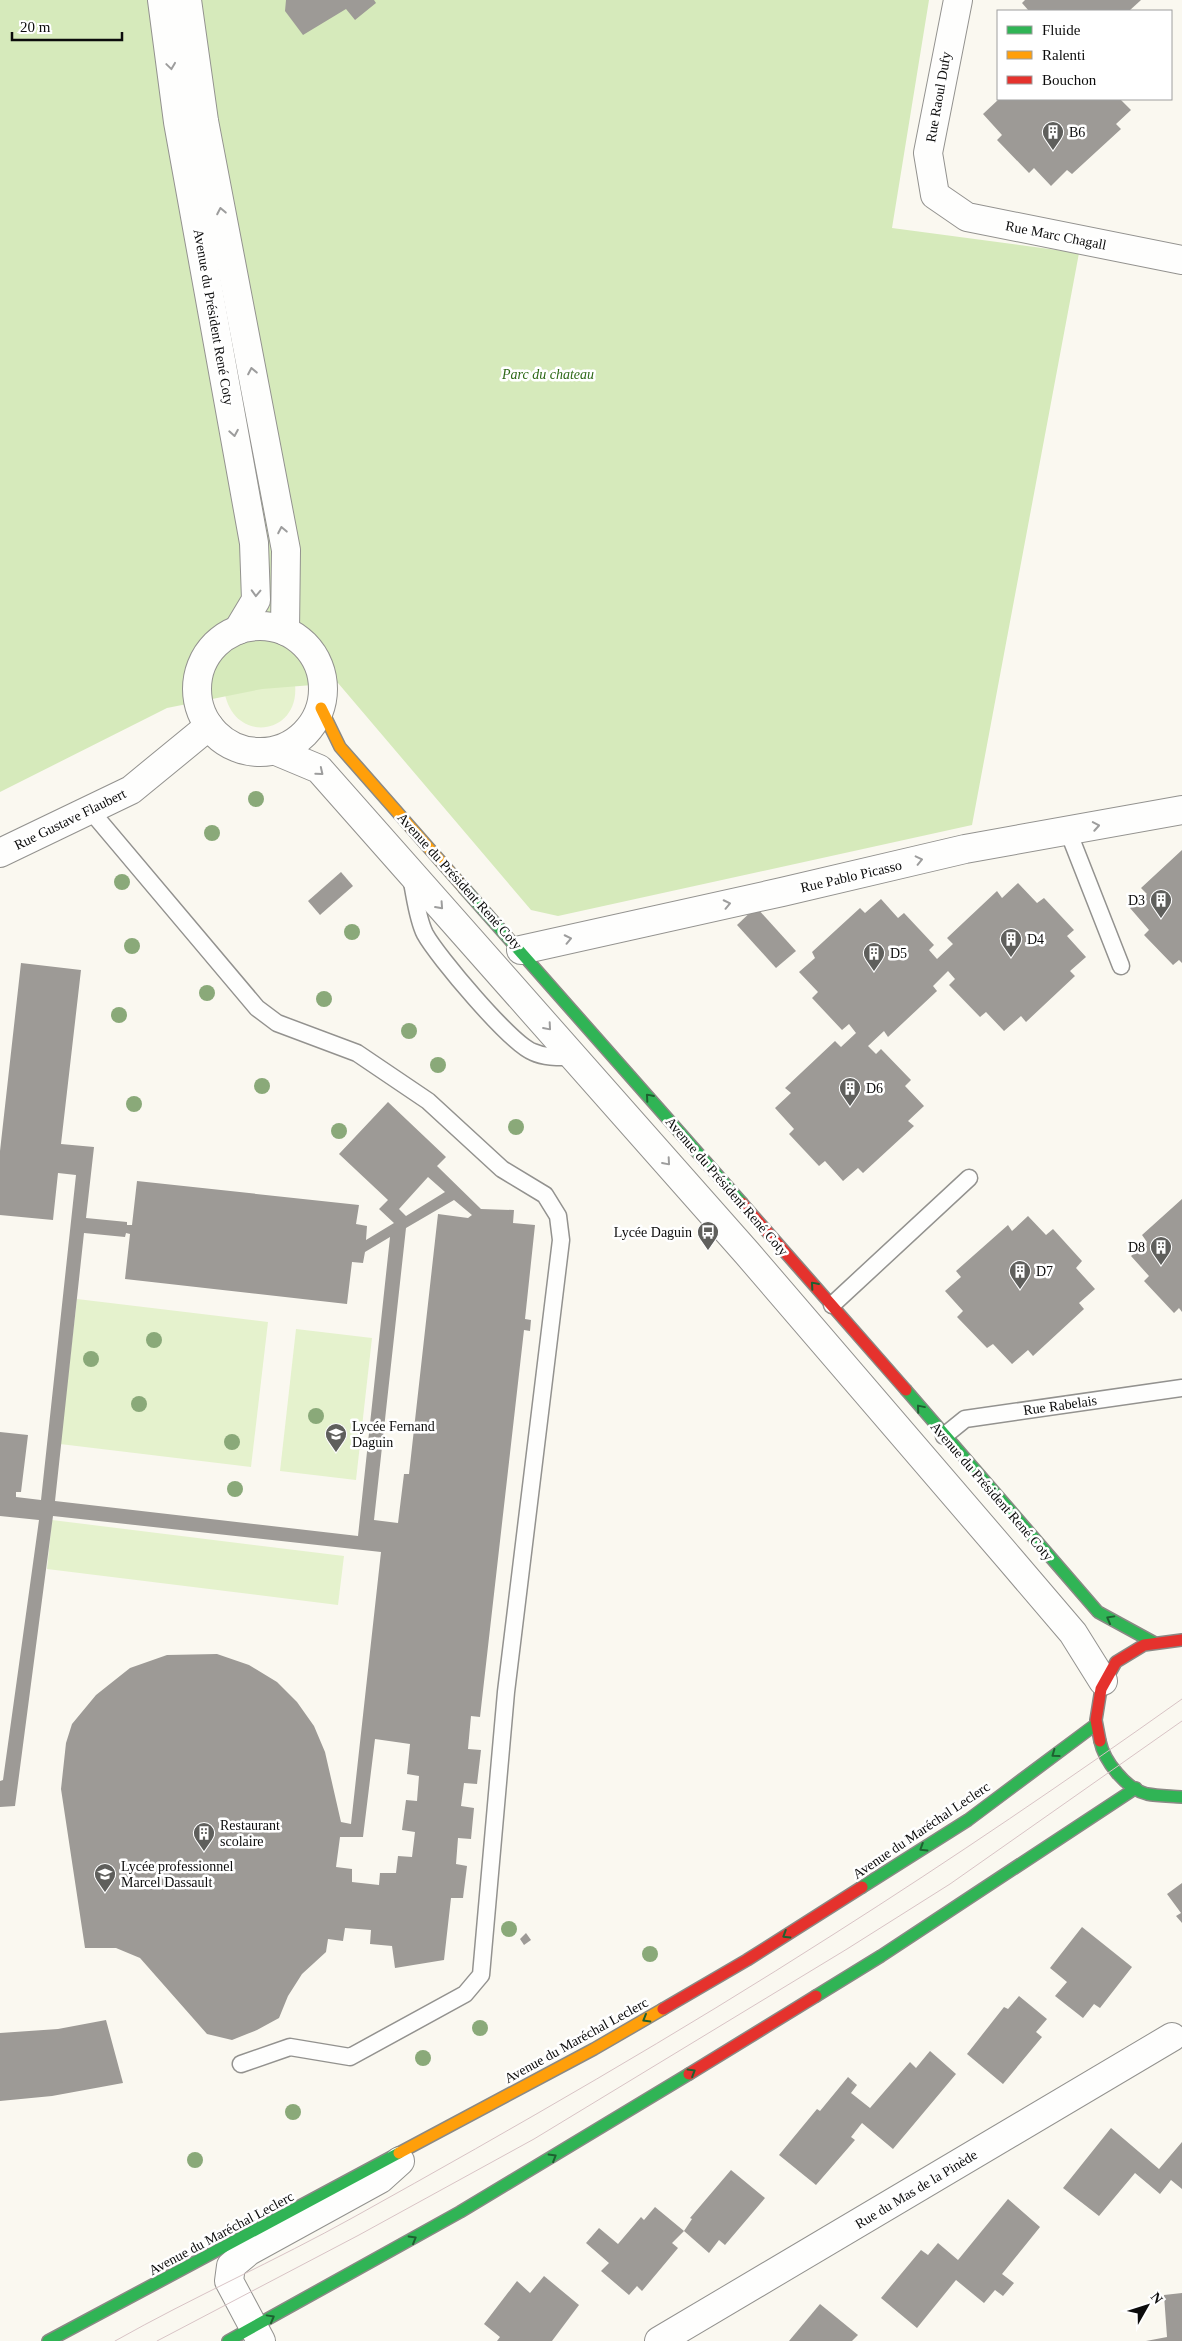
<svg xmlns="http://www.w3.org/2000/svg" width="1182" height="2341" font-family="'Times New Roman',serif">
	<rect width="100%" height="100%" fill="#faf8f0"/>
	<!-- green -->
	<g fill="#e5f2cd">
		<path d="M294 678C306 735 232 748 224 689Z"/>
		<path d="M77 1299 268 1322 251 1467 60 1444Z"/>
		<path d="M296 1329 372 1338 356 1480 280 1471Z"/>
		<path d="M52 1520 344 1556 338 1605 47 1569Z"/>
	</g>
	<!-- forest -->
	<path fill="#d6eabb" d="M0 0H929L892 228 1079 253 972 825 558 916 531 910 338 683 262 689 167 708 0 792Z"/>
	<!-- building -->
	<g fill="#9d9a96" fill-rule="evenodd">
		<path d="M286 0H374L376 3 355 20 346 9 303 35 285 11Z"/>
		<path d="M1025 0H1141L1129 11H1029L1022 3Z"/>
		<path d="M999 99H1120L1131 110 1116 124 1121 129 1072 174 1067 170 1051 186 1034 168 1029 173 997 140 1002 135 983 114Z"/>
		<path d="M1182 850V963L1179 960 1173 965 1144 935 1149 930 1130 908 1147 894 1141 888Z"/>
		<path d="M341 872 353 886 320 915 308 901Z"/>
		<path d="M1018 883 1037 903 1044 898 1074 930 1067 936 1086 957 1070 971 1075 976 1026 1022 1021 1016 1004 1031 986 1012 980 1017 949 985 955 979 948 971 933 986 937 991 888 1037 884 1031 868 1046 876 1054 881 1049 911 1080 905 1086 924 1106 908 1121 914 1126 863 1173 858 1168 843 1181 825 1161 819 1166 789 1134 794 1129 775 1108 791 1093 785 1088 835 1041 841 1047 856 1033 849 1024 842 1030 812 998 818 992 799 972 815 958 812 952 860 908 865 913 881 899 898 918 904 913 934 945 929 950 937 959 953 944 947 938 997 891 1002 898Z"/>
		<path d="M756 907 796 951 776 968 737 925Z"/>
		<path d="M21 963 81 970 61 1144 94 1147 86 1218 127 1222V1225H132L137 1181 359 1205 356 1224 367 1226 366 1240 394 1223 379 1209 388 1200 339 1154 388 1102 446 1157 437 1166 481 1209 514 1210 513 1223 535 1225 525 1319 531 1320 530 1331 524 1330 480 1717 471 1716 468 1749 481 1750 477 1784 464 1783 461 1806 474 1808 471 1839 458 1838 456 1864 467 1866 463 1898H451L444 1960 395 1968 392 1946 370 1944 371 1930 345 1928 343 1941 328 1939 326 1952 302 1974 288 1996 279 2018 257 2030 232 2040 207 2034 140 1958 116 1948H85L61 1789 66 1743 72 1724 96 1695 130 1668 167 1655 217 1654 249 1665 277 1682 297 1702 314 1726 325 1752 341 1822 351 1824 381 1552 53 1516 15 1806 0 1807V1781L3 1780 39 1520 0 1516V1432L28 1435 21 1492H16V1497L41 1500 76 1175 58 1173 53 1220 0 1215V1151ZM428 1177 445 1192 406 1216 399 1209ZM454 1200 472 1215 468 1218 438 1214 409 1474H404L398 1523 374 1520 406 1228ZM84 1233 125 1237 126 1233 130 1234 125 1279 347 1304 352 1262 363 1263 365 1252 390 1237 358 1536 55 1501ZM375 1739 410 1744 407 1774 419 1776 417 1801 406 1800 402 1830 415 1832 412 1857 398 1856 396 1873H380L379 1885 352 1882V1869L336 1867 340 1837H363Z"/>
		<path d="M1182 1199V1312L1179 1308 1174 1313 1144 1281 1149 1276 1131 1256 1147 1242 1142 1235Z"/>
		<path d="M1028 1216 1046 1235 1053 1229 1082 1261 1076 1268 1095 1289 1079 1303 1084 1309 1033 1356 1028 1350 1012 1364 993 1344 987 1348 957 1317 963 1311 945 1291 961 1277 956 1271 1008 1225 1012 1231Z"/>
		<path d="M1182 1883V1923L1176 1916 1181 1913 1167 1894Z"/>
		<path d="M1082 1927 1132 1967 1100 2008 1094 2004 1083 2018 1055 1996 1067 1982 1050 1968Z"/>
		<path d="M526 1933 531 1940 524 1945 520 1939Z"/>
		<path d="M1019 1996 1047 2019 1036 2032 1042 2037 1003 2084 967 2054 1004 2007 1008 2009Z"/>
		<path d="M106 2020 123 2083 52 2096 0 2101V2033L58 2029Z"/>
		<path d="M930 2051 956 2074 893 2149 862 2123 851 2137 855 2140 816 2185 779 2155 817 2109 820 2111 848 2077 857 2085 851 2093 870 2108 910 2062 916 2068Z"/>
		<path d="M1111 2128 1159 2169 1182 2142V2189L1171 2180 1160 2194 1135 2173 1099 2216 1063 2188Z"/>
		<path d="M731 2170 765 2198 725 2245 719 2240 709 2253 684 2231 692 2219 690 2218Z"/>
		<path d="M1008 2199 1040 2227 1002 2274 1014 2283 1003 2296 995 2290 984 2303 956 2280 917 2328 881 2298 921 2250 928 2255 938 2243 958 2260Z"/>
		<path d="M655 2207 684 2231 672 2243 678 2248 642 2291 637 2286 629 2295 601 2271 609 2263 586 2243 599 2228 618 2244 641 2217 644 2220Z"/>
		<path d="M544 2276 579 2305 552 2341H497L500 2337 484 2324 517 2281 530 2293Z"/>
		<path d="M1182 2293V2341H1146L1167 2337 1164 2295Z"/>
		<path d="M820 2304 858 2335 852 2341H789Z"/>
	</g>
	<g fill="none" stroke-linecap="round" stroke-linejoin="round">
		<!-- lane casing -->
		<g stroke="#93928f" stroke-width="19">
			<g id="lane">
				<path d="M90 810 257 1008 277 1023 357 1053 428 1101 502 1169 545 1195 558 1216 561 1240 506 1692 481 1975 465 1994 350 2057 290 2047 241 2064"/>
				<path d="M1068 831 1121 966"/>
				<path d="M411 878C415 895 417 918 425 934 437 956 511 1044 533 1052 546 1058 560 1057 574 1057"/>
				<path d="M832 1305 969 1178"/>
				<path d="M944 1436 965 1419 1182 1388"/>
			</g>
		</g>
		<!-- street casing -->
		<g stroke="#93928f" stroke-width="30">
			<g id="street">
				<path d="M162 0 178 122 254 543 256 600 238 630"/>
				<path d="M187 0 204 121 286 550 285 631"/>
				<path d="M958 0 928 153 935 195 967 217 1182 260"/>
				<circle cx="260" cy="689" r="63"/>
				<path d="M276 751 319 769 747 1253 1009 1558 1073 1633 1103 1681"/>
				<path d="M0 853 131 790 209 726"/>
				<path d="M521 950 782 892 965 849 1182 810"/>
				<path d="M261 2341 229 2281 231 2266 249 2251 380 2179 400 2161"/>
				<path d="M659 2341 1172 2037"/>
			</g>
		</g>
		<!-- fast casing -->
		<g stroke="#8a8985" stroke-width="14">
			<g id="fast">
				<path d="M464 888 742 1203"/>
				<path d="M906 1390 1098 1612 1153 1642"/>
				<path d="M1100 1741C1104 1761 1126 1789 1147 1794 1158 1796 1171 1796 1182 1797"/>
				<path d="M862 1887 968 1820 1095 1725"/>
				<path d="M816 1996 881 1956 1136 1788"/>
				<path d="M48 2341 399 2153"/>
				<path d="M228 2341 460 2212 689 2074"/>
			</g>
		</g>
		<!-- slow casing -->
		<g stroke="#8a8985" stroke-width="14">
			<g id="slow">
				<path d="M321 708 340 747 464 888"/>
				<path d="M399 2153 594 2049 663 2009"/>
			</g>
		</g>
		<!-- jam casing -->
		<g stroke="#8a8985" stroke-width="14">
			<g id="jam">
				<path d="M742 1203 906 1390"/>
				<path d="M1100 1741 1096 1720 1101 1689 1116 1662 1144 1645 1182 1640"/>
				<path d="M663 2009 747 1960 862 1887"/>
				<path d="M689 2074 816 1996"/>
			</g>
		</g>
		<!-- lane -->
		<use href="#lane" stroke="#fefefd" stroke-width="16"/>
		<!-- street -->
		<use href="#street" stroke="#fefefd" stroke-width="28"/>
		<!-- fast -->
		<use href="#fast" stroke="#30b455" stroke-width="11"/>
		<!-- slow -->
		<use href="#slow" stroke="#ff9f0a" stroke-width="11"/>
		<!-- jam -->
		<use href="#jam" stroke="#e5322d" stroke-width="11"/>
		<!-- tram -->
		<g stroke="#d8c3c5" stroke-width="1">
			<path d="M115 2341C193 2297 275 2261 354 2217 516 2127 678 2034 834 1934 952 1859 1068 1780 1182 1699"/>
			<path d="M157 2341 359 2235 534 2139 847 1949 950 1884 1182 1721"/>
		</g>
	</g>
	<!-- trees -->
	<g fill="#8aa979">
		<circle cx="256" cy="799" r="8"/>
		<circle cx="212" cy="833" r="8"/>
		<circle cx="122" cy="882" r="8"/>
		<circle cx="352" cy="932" r="8"/>
		<circle cx="132" cy="946" r="8"/>
		<circle cx="207" cy="993" r="8"/>
		<circle cx="324" cy="999" r="8"/>
		<circle cx="119" cy="1015" r="8"/>
		<circle cx="409" cy="1031" r="8"/>
		<circle cx="438" cy="1065" r="8"/>
		<circle cx="262" cy="1086" r="8"/>
		<circle cx="134" cy="1104" r="8"/>
		<circle cx="516" cy="1127" r="8"/>
		<circle cx="339" cy="1131" r="8"/>
		<circle cx="154" cy="1340" r="8"/>
		<circle cx="91" cy="1359" r="8"/>
		<circle cx="139" cy="1404" r="8"/>
		<circle cx="316" cy="1416" r="8"/>
		<circle cx="232" cy="1442" r="8"/>
		<circle cx="235" cy="1489" r="8"/>
		<circle cx="509" cy="1929" r="8"/>
		<circle cx="650" cy="1954" r="8"/>
		<circle cx="480" cy="2028" r="8"/>
		<circle cx="423" cy="2058" r="8"/>
		<circle cx="293" cy="2112" r="8"/>
		<circle cx="195" cy="2160" r="8"/>
	</g>
	<!-- one-way arrows -->
	<defs><path id="oneway-chevron" d="M-2-3.5L2.5 0L-2 3.5" fill="none" stroke-width="1.6" stroke-linecap="round" stroke-linejoin="round" transform="scale(1.25)"/></defs>
	<g stroke="#9d9d9d">
		<use href="#oneway-chevron" transform="translate(171 66) rotate(82)"/>
		<use href="#oneway-chevron" transform="translate(221 211) rotate(-101)"/>
		<use href="#oneway-chevron" transform="translate(252 371) rotate(-101)"/>
		<use href="#oneway-chevron" transform="translate(234 433) rotate(80)"/>
		<use href="#oneway-chevron" transform="translate(282 530) rotate(-101)"/>
		<use href="#oneway-chevron" transform="translate(256 593) rotate(92)"/>
		<use href="#oneway-chevron" transform="translate(320 772) rotate(39)"/>
		<use href="#oneway-chevron" transform="translate(1096 826) rotate(-10)"/>
		<use href="#oneway-chevron" transform="translate(919 860) rotate(-13)"/>
		<use href="#oneway-chevron" transform="translate(727 904) rotate(-12)"/>
		<use href="#oneway-chevron" transform="translate(440 906) rotate(48)"/>
		<use href="#oneway-chevron" transform="translate(568 939) rotate(-12)"/>
		<use href="#oneway-chevron" transform="translate(548 1027) rotate(49)"/>
		<use href="#oneway-chevron" transform="translate(667 1162) rotate(49)"/>
	</g>
	<g stroke="#1e6030">
		<use href="#oneway-chevron" transform="translate(649 1097) rotate(-131)"/>
		<use href="#oneway-chevron" transform="translate(814 1285) rotate(-131)"/>
		<use href="#oneway-chevron" transform="translate(920 1408) rotate(-130)"/>
		<use href="#oneway-chevron" transform="translate(1110 1619) rotate(-151)"/>
		<use href="#oneway-chevron" transform="translate(1055 1754) rotate(144)"/>
		<use href="#oneway-chevron" transform="translate(923 1848) rotate(148)"/>
		<use href="#oneway-chevron" transform="translate(786 1935) rotate(148)"/>
		<use href="#oneway-chevron" transform="translate(646 2019) rotate(150)"/>
		<use href="#oneway-chevron" transform="translate(692 2072) rotate(-31)"/>
		<use href="#oneway-chevron" transform="translate(553 2157) rotate(-31)"/>
		<use href="#oneway-chevron" transform="translate(413 2239) rotate(-30)"/>
		<use href="#oneway-chevron" transform="translate(271 2318) rotate(-29)"/>
	</g>
	<!-- icons -->
	<defs>
		<g id="building-pin" transform="scale(1.125)"><path d="M0 17L-7.5 6A9.5 9.5 0 1 1 7.5 6Z" fill="#5f5f5c" stroke="#fff"/><path d="M-4-6H4V6H1V3H-1V6H-4ZM-2.5-4.3h1.7v1.8h-1.7ZM.8-4.3h1.7v1.8H.8ZM-2.5-1h1.7V.8h-1.7ZM.8-1h1.7V.8H.8Z" fill="#fff"/></g>
		<g id="bus-pin" transform="scale(1.125)"><path d="M0 17L-7.5 6A9.5 9.5 0 1 1 7.5 6Z" fill="#5f5f5c" stroke="#fff"/><path d="M-5-6H5V4H4V6H2V4H-2V6H-4V4H-5ZM-3.5-4V0h7V-4ZM-3.5 1.2v1.5H-2V1.2ZM2 1.2v1.5H3.5V1.2Z" fill="#fff"/></g>
		<g id="school-pin" transform="scale(1.125)"><path d="M0 17L-7.5 6A9.5 9.5 0 1 1 7.5 6Z" fill="#5f5f5c" stroke="#fff"/><path d="M0-5L7-2L0 1L-7-2ZM-4 1L0 2.5L4 1V4Q0 6-4 4Z" fill="#fff"/></g>
	</defs>
	<g fill-rule="evenodd">
		<use href="#building-pin" x="1053" y="132"/>
		<use href="#building-pin" x="1161" y="900"/>
		<use href="#building-pin" x="1011" y="939"/>
		<use href="#building-pin" x="874" y="953"/>
		<use href="#building-pin" x="850" y="1088"/>
		<use href="#bus-pin" x="708" y="1232"/>
		<use href="#building-pin" x="1161" y="1247"/>
		<use href="#building-pin" x="1020" y="1271"/>
		<use href="#school-pin" x="336" y="1434"/>
		<use href="#building-pin" x="204" y="1833"/>
		<use href="#school-pin" x="105" y="1874"/>
	</g>
	<g text-anchor="middle" stroke-width="5" stroke-linejoin="round" paint-order="stroke">
		<!-- street labels -->
		<g font-size="14" fill="#0c0c0c" stroke="#fff">
			<text transform="translate(938 97) rotate(-80)" y="5">Rue Raoul Dufy</text>
			<text transform="translate(1056 235) rotate(11)" y="5">Rue Marc Chagall</text>
			<text transform="translate(214 317) rotate(80)" y="5">Avenue du Président René Coty</text>
			<text transform="translate(70 819) rotate(-26)" y="5">Rue Gustave Flaubert</text>
			<text transform="translate(851 876) rotate(-13)" y="5">Rue Pablo Picasso</text>
			<text transform="translate(460 881) rotate(48)" y="5">Avenue du Président René Coty</text>
			<text transform="translate(727 1186) rotate(49)" y="5">Avenue du Président René Coty</text>
			<text transform="translate(1060 1405) rotate(-8)" y="5">Rue Rabelais</text>
			<text transform="translate(992 1491) rotate(49)" y="5">Avenue du Président René Coty</text>
			<text transform="translate(921 1830) rotate(-34)" y="5">Avenue du Maréchal Leclerc</text>
			<text transform="translate(576 2040) rotate(-29)" y="5">Avenue du Maréchal Leclerc</text>
			<text transform="translate(916 2189) rotate(-31)" y="5">Rue du Mas de la Pinède</text>
			<text transform="translate(221 2233) rotate(-28)" y="5">Avenue du Maréchal Leclerc</text>
		</g>
		<!-- poi labels -->
		<g font-size="14" fill="#0c0c0c" stroke="#fff" text-anchor="start">
			<text x="1069" y="137">B6</text>
			<text x="1145" y="905" text-anchor="end">D3</text>
			<text x="1027" y="944">D4</text>
			<text x="890" y="958">D5</text>
			<text x="866" y="1093">D6</text>
			<text x="692" y="1237" text-anchor="end">Lycée Daguin</text>
			<text x="1145" y="1252" text-anchor="end">D8</text>
			<text x="1036" y="1276">D7</text>
			<text x="352" y="1431">Lycée Fernand<tspan x="352" dy="16">Daguin</tspan></text>
			<text x="220" y="1830">Restaurant<tspan x="220" dy="16">scolaire</tspan></text>
			<text x="121" y="1871">Lycée professionnel<tspan x="121" dy="16">Marcel Dassault</tspan></text>
		</g>
		<!-- park labels -->
		<g font-size="14" font-style="italic" fill="#2e6917" stroke="#fff">
			<text x="548" y="379">Parc du chateau</text>
		</g>
	</g>
	<!-- legend -->
	<rect x="997" y="10" width="175" height="90" fill="#ffffff" stroke="#9e9e9e"/>
	<rect x="1007" y="26" width="25" height="8" fill="#30b455" stroke="#9e9e9e"/>
	<text x="1042" y="35" font-size="15" fill="#0c0c0c">Fluide</text>
	<rect x="1007" y="51" width="25" height="8" fill="#ff9f0a" stroke="#9e9e9e"/>
	<text x="1042" y="60" font-size="15" fill="#0c0c0c">Ralenti</text>
	<rect x="1007" y="76" width="25" height="8" fill="#e5322d" stroke="#9e9e9e"/>
	<text x="1042" y="85" font-size="15" fill="#0c0c0c">Bouchon</text>
	<!-- north arrow -->
	<g transform="translate(1147 2306) rotate(51)" stroke="#ffffff" stroke-width="4" paint-order="stroke">
	<path d="M0-4L9 19L0 12L-9 19Z" fill="#0c0c0c"/>
	<text y="-8" font-size="14" font-weight="bold" text-anchor="middle" fill="#0c0c0c">N</text>
	</g>
	<!-- scale -->
	<path d="M12 32v8h110v-8" fill="none" stroke="#0c0c0c" stroke-width="2.5"/>
	<text x="20" y="32" font-size="15" fill="#0c0c0c" stroke="#ffffff" stroke-width="4" paint-order="stroke">20 m</text>
</svg>
